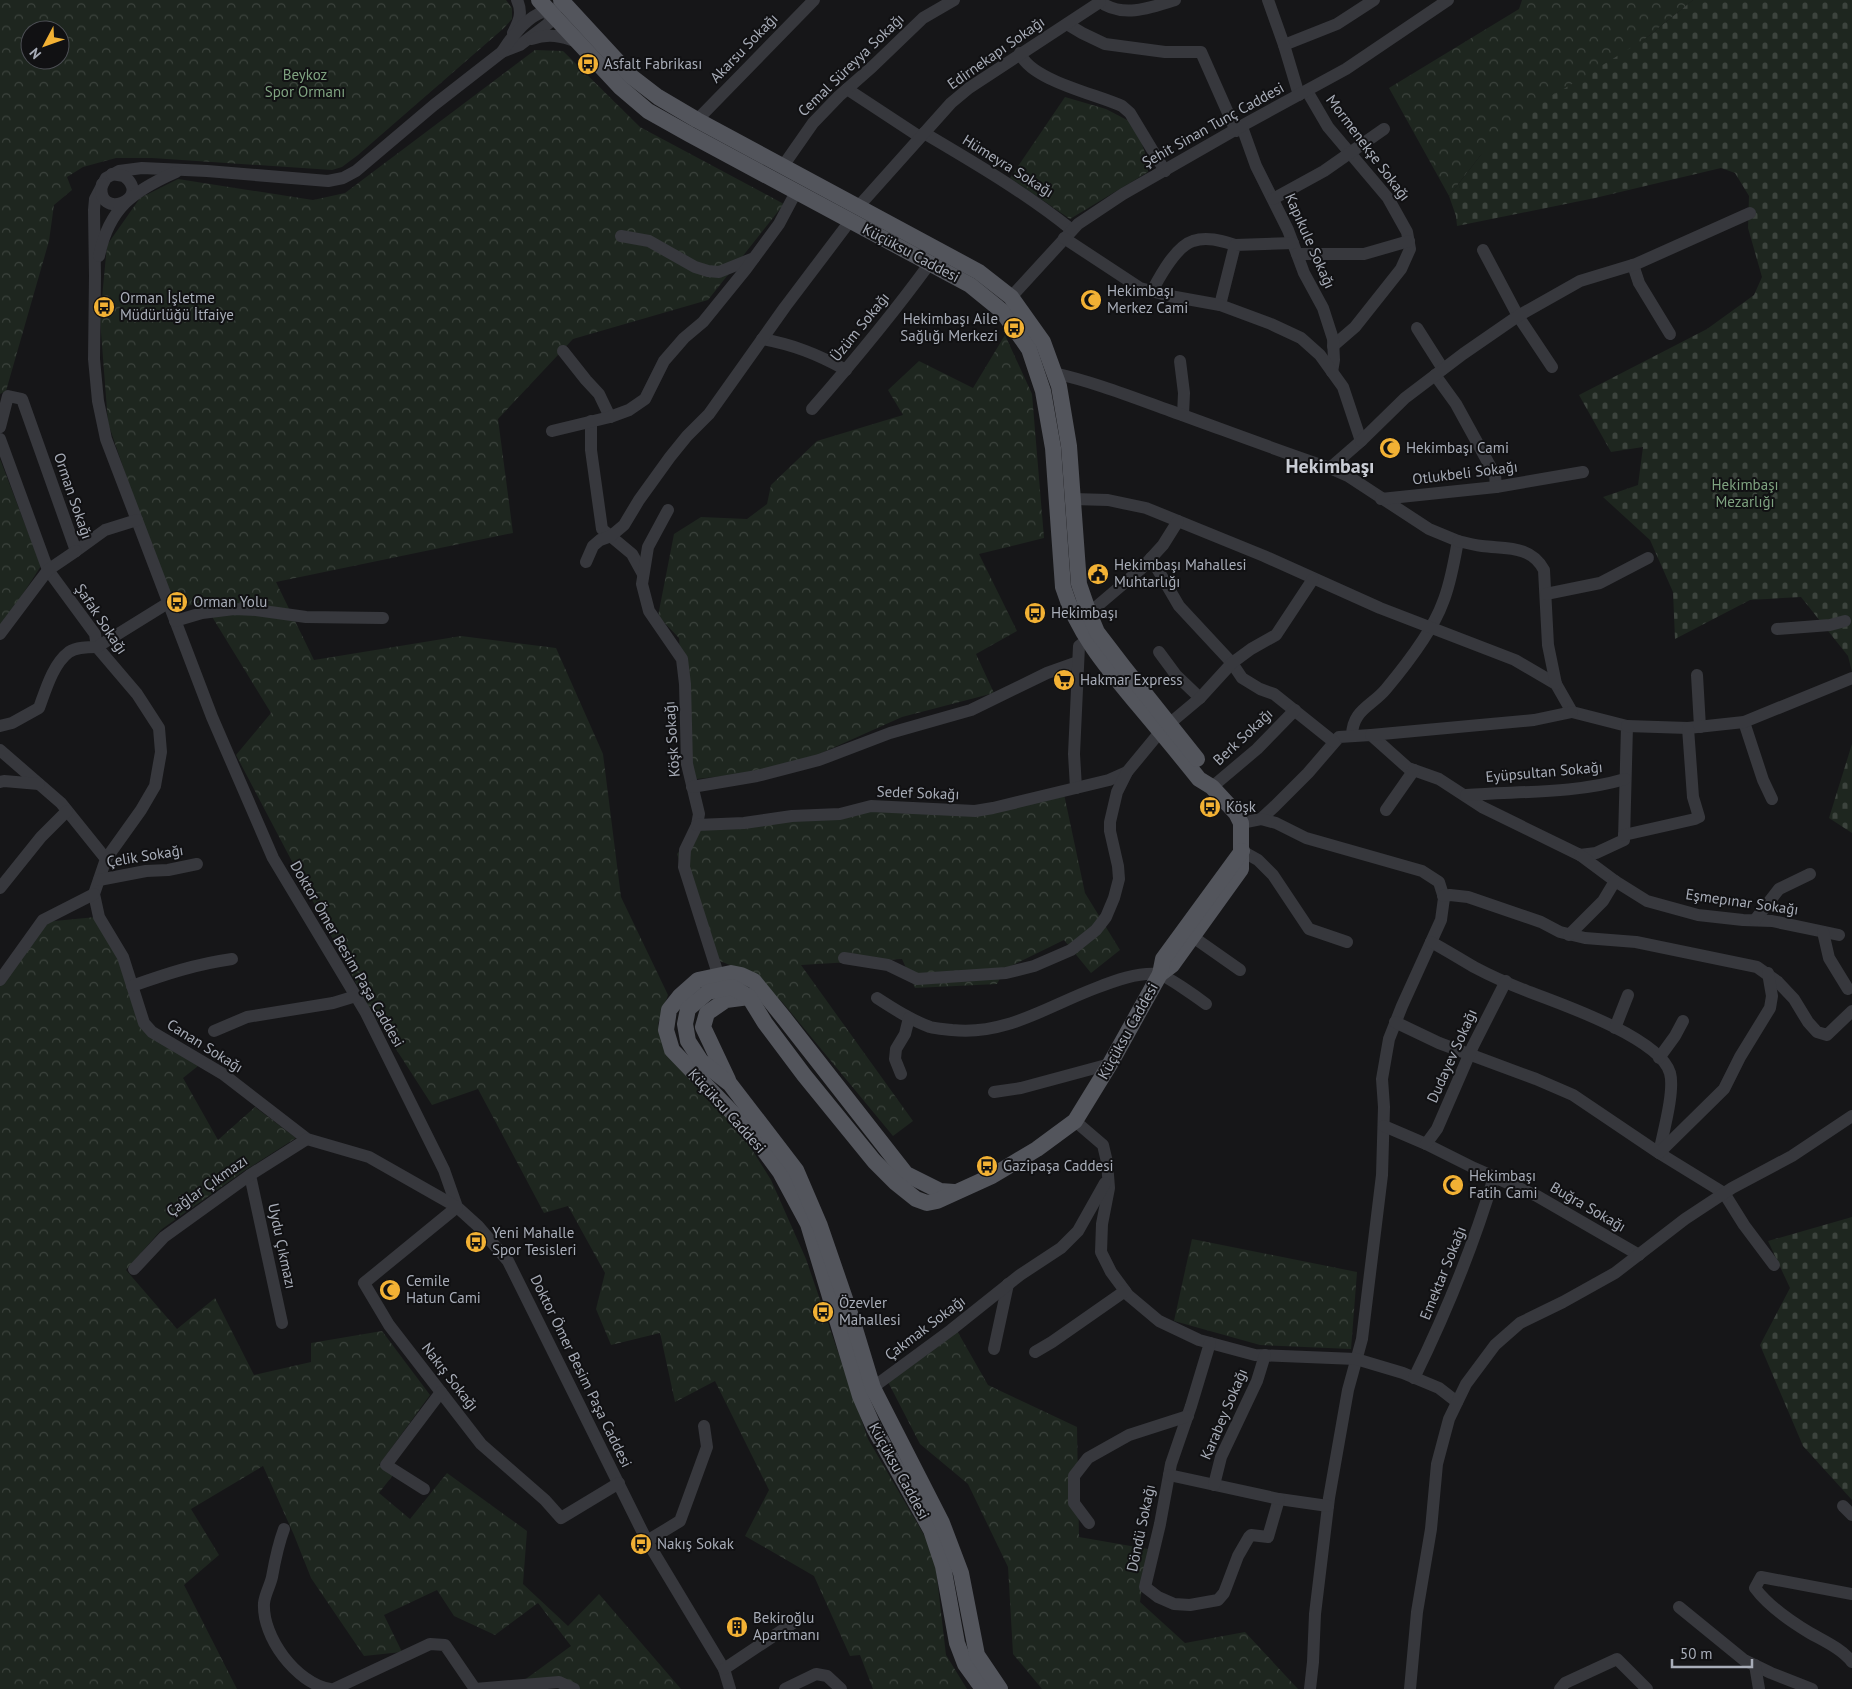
<svg xmlns="http://www.w3.org/2000/svg" width="1852" height="1689" font-family="'PT Sans',sans-serif">
	<defs>
		<pattern id="forest-crowns" width="20" height="18" patternUnits="userSpaceOnUse" patternTransform="scale(1.25)"><rect width="20" height="18" fill="#1e261f"/><path d="M2 6a3 3 0 1 1 6 0M12 15a3 3 0 1 1 6 0" fill="none" stroke="#3c433d"/></pattern>
		<pattern id="cemetery-stones" width="16" height="16" patternUnits="userSpaceOnUse" patternTransform="scale(1.25)"><rect width="16" height="16" fill="#1e261f"/><path d="M2 7V4a2 2 0 0 1 4 0v3zM10 15v-3a2 2 0 0 1 4 0v3z" fill="#3c433d"/></pattern>
	</defs>
	<rect width="100%" height="100%" fill="#161618"/>
	<!-- forest -->
	<g fill="url(#forest-crowns)" fill-rule="evenodd">
		<path d="M0 0H506L512 8V19L504 28 358 155 342 167 332 170 152 158H116L83 167 67 177 72 190 54 205 49 241 6 391 0 394ZM30 30H60V60H30Z"/>
		<path d="M1522 0H1693L1645 39 1480 156 1449 196 1389 88 1519 9Z"/>
		<path d="M535 50 563 51 640 127 784 204 708 300 573 339 498 419 513 533 276 582 314 660 461 636 556 648 603 754 621 897 668 995 658 1024 665 1052 738 1127 771 1180 806 1259 868 1439 934 1552 946 1655 967 1689H873L860 1655 850 1656 814 1576 745 1536 769 1490 715 1381 675 1402 660 1333 611 1345 596 1309 605 1273 568 1206 544 1213 478 1089 432 1105 367 1004 236 755 271 713 203 602 172 610 108 423 100 319 107 245 140 198 178 179 313 200 345 193Z"/>
		<path d="M1065 97 1106 109 1129 121 1140 138 1148 162V172L1070 219 1010 178Z"/>
		<path d="M1005 335 1032 394 1044 538 979 554 1017 631 976 654 994 693 902 717 797 764 741 774 688 780 679 638 658 616 674 534 701 517 747 519 767 504 771 485 817 441 903 415 888 390 919 361 973 388Z"/>
		<path d="M0 459 41 566 0 629Z"/>
		<path d="M1064 794 1085 893 1120 950 1091 973 1064 940 1005 969 997 984 915 988 902 959 801 965 913 1121 893 1136 783 1003 753 974 712 958 677 854 700 827 887 808 1009 806Z"/>
		<path d="M96 917 121 958 143 1029 198 1066 183 1078 218 1140 255 1107 296 1138 244 1171 162 1229 126 1270 177 1329 215 1298 254 1375 311 1362V1343L382 1331 430 1395 379 1465 393 1475 379 1493 410 1519 447 1473 527 1531 523 1584 568 1626 599 1594 681 1689H570L564 1683 512 1689 571 1646 538 1603 495 1635 454 1616 437 1590 384 1615 402 1652 364 1656 311 1578 294 1535 263 1466 191 1509 219 1555 184 1585 237 1689H0V986L6 975 44 922Z"/>
		<path d="M1192 1239 1357 1272 1351 1349 1260 1345 1174 1321Z"/>
		<path d="M952 1322 988 1385 1077 1427 1079 1537 1148 1549 1140 1602 1185 1643 1245 1632 1298 1689H1042L1013 1654 1008 1567 968 1484 920 1444 887 1380Z"/>
	</g>
	<!-- cemetery -->
	<g fill="url(#cemetery-stones)">
		<path d="M1693 0H1852V672L1848 656 1801 597 1750 600 1675 639 1673 592 1650 540 1603 497 1638 485 1643 447 1611 452 1579 395 1707 329 1754 295 1762 277 1748 228 1749 196 1735 173 1721 168 1595 198 1457 226 1456 216 1449 196 1480 156 1536 106 1645 39Z"/>
		<path d="M1852 744V833L1829 818Z"/>
		<path d="M1852 1217V1500L1803 1446 1760 1345 1790 1288 1768 1241Z"/>
	</g>
	<g fill="none" stroke-linecap="round" stroke-linejoin="round">
		<!-- minor -->
		<g stroke="#37383d" stroke-width="12">
			<path d="M1098 0C1120 19 1151 8 1175 0"/>
			<path d="M1268 0 1284 45 1337 24 1374 0"/>
			<path d="M551 12 549 23 520 45 502 52 434 105 356 171 343 178 328 181 207 171 142 168 119 171 106 178 95 199 94 210 95 276 94 359 98 401 106 439 212 717 273 858 366 1013 444 1170 457 1207 478 1226 508 1261 647 1541 724 1669 730 1689"/>
			<path d="M1067 24 1082 33 1105 44 1165 52H1201L1236 131"/>
			<path d="M513 33C519 21 523 13 517 0"/>
			<path d="M532 39C548 33 562 36 577 42"/>
			<path d="M1284 45 1299 95"/>
			<path d="M502 52C510 39 524 21 538 14 544 10 548 14 556 8"/>
			<path d="M1020 53C1030 80 1096 94 1122 106L1130 113 1165 171"/>
			<path d="M847 89 920 137"/>
			<path d="M1307 91 1328 127 1388 198 1407 232 1410 249 1401 269 1355 327 1333 346"/>
			<path d="M697 120 814 0"/>
			<path d="M1242 127 1256 166 1288 230 1304 273 1323 308 1333 339 1334 360 1332 372"/>
			<path d="M924 133C975 163 1026 193 1072 230"/>
			<path d="M783 166 813 123 839 96 872 67 923 18 954 0"/>
			<path d="M102 184C95 221 154 200 124 176L112 174"/>
			<path d="M1273 199 1324 171 1384 129"/>
			<path d="M858 207 951 103 969 88 1100 2"/>
			<path d="M621 236 649 241 695 267 708 271 719 272 754 258"/>
			<path d="M1483 250 1518 316 1552 367"/>
			<path d="M1297 254H1364L1409 241"/>
			<path d="M99 256C109 208 133 191 176 172"/>
			<path d="M1633 265 1639 283 1670 334"/>
			<path d="M1152 291C1160 276 1176 246 1193 241 1207 236 1222 241 1235 245"/>
			<path d="M1011 297 1078 224 1123 194 1247 123 1346 69 1448 0"/>
			<path d="M1220 305 1235 245 1293 243"/>
			<path d="M1417 328 1443 369"/>
			<path d="M762 339C794 345 817 354 846 370"/>
			<path d="M563 351 586 380 599 394 610 417"/>
			<path d="M1180 361 1184 393 1183 415"/>
			<path d="M1054 373C1094 382 1132 397 1171 411 1224 430 1276 450 1330 468L1361 441 1343 387 1320 355 1301 338 1271 324 1220 305 1170 296 1140 288 1064 238"/>
			<path d="M1435 375 1456 404 1495 475 1496 487"/>
			<path d="M812 409C853 362 893 314 930 263"/>
			<path d="M591 421V450L602 529 632 554 643 574"/>
			<path d="M0 427 8 396 22 399 76 551 105 530 137 520"/>
			<path d="M552 431 610 417 629 410 645 399 664 361 684 338 703 322 746 269 779 224 796 192"/>
			<path d="M0 439 48 570 95 634 97 647 137 694 159 728 161 752 155 786 141 810 106 859"/>
			<path d="M1361 441 1405 398 1463 354 1518 316 1580 281 1636 264 1750 213"/>
			<path d="M1330 468 1348 476 1429 529 1458 541C1454 561 1451 582 1443 602 1433 630 1406 665 1386 689 1372 706 1352 710 1352 736"/>
			<path d="M1073 499 1108 500 1146 508 1264 556 1380 608 1515 660 1556 684 1572 712 1627 726 1624 840 1596 853 1580 855 1482 807 1439 779 1408 768 1371 735 1339 737 1308 773 1275 806 1261 819 1241 823"/>
			<path d="M1381 499 1496 487 1583 472"/>
			<path d="M668 510 648 547 642 584 649 611 682 659 685 684 687 764 699 814 697 825 685 850 684 867 718 974"/>
			<path d="M1458 541C1466 543 1474 545 1482 546 1506 549 1531 545 1544 570L1548 645 1556 684"/>
			<path d="M1151 558 1179 606 1232 663 1242 678 1260 689 1274 694 1334 742"/>
			<path d="M586 562 593 546 600 540 611 536 624 525 639 500 670 457 687 436 709 414 785 307 850 221"/>
			<path d="M1546 594 1600 583 1648 558"/>
			<path d="M1089 613 1142 568 1163 545 1178 521"/>
			<path d="M175 621 202 613 234 609 256 610 306 617 383 618"/>
			<path d="M1777 629 1830 625 1845 621"/>
			<path d="M0 634 48 570 76 551"/>
			<path d="M1159 652 1176 675 1200 698"/>
			<path d="M1697 675 1700 727"/>
			<path d="M1744 722 1763 780 1772 799"/>
			<path d="M1169 724 1200 698 1232 663 1251 649 1276 635 1313 579"/>
			<path d="M0 726 12 723 39 708C46 689 53 664 69 652 76 647 88 647 97 647L168 603"/>
			<path d="M1627 726 1688 728 1744 722 1852 678"/>
			<path d="M1371 735 1534 720 1572 712"/>
			<path d="M0 750 61 803 106 859 94 894 99 917 123 957 144 1023 152 1032 223 1074 307 1139 369 1157 457 1207 364 1283 389 1325 481 1444 545 1500 561 1518 619 1483"/>
			<path d="M0 782 4 781 39 784"/>
			<path d="M692 787 757 776 819 760 890 733 971 710 1047 673 1078 662"/>
			<path d="M1212 787 1257 749 1295 710"/>
			<path d="M1076 788 1074 754 1079 646 1087 640"/>
			<path d="M1466 795C1519 791 1574 794 1625 779"/>
			<path d="M1386 810 1414 770"/>
			<path d="M1261 819 1276 823 1306 838 1422 871 1439 882 1444 898 1441 920 1402 1006 1389 1039 1382 1079 1384 1107 1382 1175 1362 1339 1348 1390 1329 1498 1315 1614 1313 1662 1310 1689"/>
			<path d="M697 825 744 823 792 816 840 814 871 806 975 811 993 808 1109 780 1127 772"/>
			<path d="M1624 835 1695 819 1699 817 1693 797 1688 728"/>
			<path d="M1242 851 1258 860 1273 875 1309 929 1347 942"/>
			<path d="M1580 855 1615 881 1647 901 1698 915 1743 920 1772 921 1839 935"/>
			<path d="M99 880 146 871 168 870 197 864"/>
			<path d="M0 888 41 837 67 811"/>
			<path d="M1443 896 1450 895 1468 897 1541 922 1560 932 1585 938 1636 942 1757 967 1778 982 1794 999 1808 1022 1817 1032 1827 1035 1852 1011"/>
			<path d="M1755 920 1779 889 1810 874"/>
			<path d="M1823 932 1829 958 1848 989"/>
			<path d="M1569 935 1603 901 1615 881"/>
			<path d="M1193 937 1240 970"/>
			<path d="M1431 942C1446 950 1460 959 1474 967 1491 976 1509 984 1527 991 1559 1003 1660 1038 1670 1073 1675 1091 1663 1133 1659 1153L1724 1193 1744 1225 1774 1265"/>
			<path d="M844 958 888 965 917 979 1006 973 1034 966 1071 950 1096 930 1106 917 1114 898 1119 879 1118 866 1110 831V822L1117 792 1127 772 1160 732"/>
			<path d="M0 980 43 920 94 894"/>
			<path d="M132 986C166 974 196 964 232 959"/>
			<path d="M877 998C894 1009 911 1020 930 1027 937 1029 945 1029 952 1030 1005 1036 1048 1006 1096 988 1114 981 1138 972 1158 974 1166 975 1198 998 1206 1004"/>
			<path d="M1395 1022 1439 1043 1536 1079 1573 1095 1659 1153 1724 1089 1740 1057 1770 1008 1772 996 1768 973"/>
			<path d="M1615 1028 1628 995"/>
			<path d="M214 1031 247 1017 333 1003 356 996"/>
			<path d="M1659 1058 1675 1036 1683 1021"/>
			<path d="M901 1074 895 1059 896 1049 905 1034 909 1018"/>
			<path d="M994 1092 1021 1088 1110 1064"/>
			<path d="M1075 1121 1103 1145 1107 1162 1109 1188 1102 1224 1101 1252 1111 1272 1128 1295 1159 1321 1199 1340 1255 1355 1356 1359 1403 1373 1439 1388 1457 1402"/>
			<path d="M1384 1126 1426 1144 1474 1168 1537 1196 1639 1255"/>
			<path d="M1426 1144 1437 1129 1473 1046 1506 981"/>
			<path d="M250 1175 282 1323"/>
			<path d="M134 1269 164 1237 250 1175 307 1139"/>
			<path d="M1210 1343 1191 1406 1171 1464 1160 1524 1145 1587 1158 1597 1174 1604 1190 1605 1218 1600 1224 1593 1238 1556 1249 1537 1251 1535 1268 1537 1279 1499 1328 1506"/>
			<path d="M994 1349 1008 1284"/>
			<path d="M1035 1352 1052 1342 1125 1291"/>
			<path d="M1414 1378C1446 1313 1473 1247 1494 1177"/>
			<path d="M868 1391 951 1330 1020 1275 1061 1248 1078 1231 1105 1183"/>
			<path d="M1169 1475 1279 1499"/>
			<path d="M1214 1485 1221 1457 1257 1381 1265 1355"/>
			<path d="M424 1489 386 1465 441 1392"/>
			<path d="M1843 1506 1852 1515"/>
			<path d="M1089 1523 1074 1503V1476L1088 1458 1129 1435 1188 1416"/>
			<path d="M284 1529C278 1545 275 1560 272 1577 270 1586 265 1594 264 1603 262 1637 296 1683 330 1689"/>
			<path d="M647 1541 680 1521 707 1447 704 1426"/>
			<path d="M1852 1594 1761 1577 1755 1588C1769 1607 1790 1621 1810 1633 1824 1641 1842 1649 1852 1662"/>
			<path d="M1679 1607 1744 1660 1771 1673 1812 1689"/>
			<path d="M1755 1665 1759 1689"/>
			<path d="M724 1669 799 1619"/>
			<path d="M334 1689 430 1644 445 1645 475 1689 559 1682 574 1689"/>
			<path d="M785 1689 816 1674 827 1676 841 1689"/>
			<path d="M1410 1689 1417 1612 1431 1529 1437 1464 1449 1419 1466 1384 1495 1345 1520 1323 1563 1302 1615 1273 1685 1219 1732 1188 1792 1156 1852 1116"/>
			<path d="M1560 1689 1565 1683 1617 1659 1647 1689"/>
		</g>
		<!-- major -->
		<g stroke="#53555c" stroke-width="16">
			<path d="M539 0 621 88 648 111 689 134 970 285 1002 311 1029 349 1043 391 1053 448 1063 587C1077 633 1108 669 1138 705 1159 730 1179 754 1199 779L1212 787 1236 813 1241 823V869L1172 965 1160 974"/>
			<path d="M561 0 632 77 658 97 697 120 979 272 1011 297 1043 342 1059 386 1069 446 1079 584 1089 613 1097 632 1123 666 1197 759"/>
			<path d="M728 1080 703 1027 707 1013 726 1000 749 997"/>
			<path d="M954 1192 940 1191 906 1174 784 1018 754 981 741 975 731 973 698 980 680 996 669 1010 666 1030 672 1050 749 1130 780 1172 808 1224 860 1396 874 1428 931 1530 943 1566 957 1643 965 1664 983 1689"/>
			<path d="M1000 1689 977 1655 961 1573 942 1523 873 1388 852 1319 820 1226 796 1170 730 1084 701 1061 688 1041 685 1024 688 1009 708 992 732 987 749 997 765 1023 804 1075 874 1161 896 1183 916 1199 927 1203 937 1201 992 1176 1037 1149 1075 1121 1110 1064 1160 974 1163 959 1242 851"/>
		</g>
	</g>
	<!-- icons -->
	<defs>
		<g id="bus-disc" transform="scale(1.125)"><circle r="9.5" fill="#f2b134" stroke="#111113"/><path d="M-5-6H5V4H4V6H2V4H-2V6H-4V4H-5ZM-3.5-4V0h7V-4ZM-3.5 1.2v1.5H-2V1.2ZM2 1.2v1.5H3.5V1.2Z" fill="#111"/></g>
		<g id="mosque-disc" transform="scale(1.125)"><circle r="9.5" fill="#f2b134" stroke="#111113"/><path d="M3.5-4.9A6 6 0 1 0 3.5 4.9A5 5 0 1 1 3.5-4.9Z" fill="#111"/></g>
		<g id="civic-disc" transform="scale(1.125)"><circle r="9.5" fill="#f2b134" stroke="#111113"/><path d="M-.6-6.5H3V-4.5H.6V-3L4-1V1h2V6H-6V1h2V-1L-.6-3ZM-1.2 2.5V6h2.4V2.5Z" fill="#111"/></g>
		<g id="supermarket-disc" transform="scale(1.125)"><circle r="9.5" fill="#f2b134" stroke="#111113"/><path d="M-6-5.5h2.5l.6 2H6L4.5 2H-2.5L-4.4-4H-6ZM-1.5 3.2a1.3 1.3 0 1 0 .1 0ZM3 3.2a1.3 1.3 0 1 0 .1 0Z" fill="#111"/></g>
		<g id="building-disc" transform="scale(1.125)"><circle r="9.5" fill="#f2b134" stroke="#111113"/><path d="M-4-6H4V6H1V3H-1V6H-4ZM-2.5-4.3h1.7v1.8h-1.7ZM.8-4.3h1.7v1.8H.8ZM-2.5-1h1.7V.8h-1.7ZM.8-1h1.7V.8H.8Z" fill="#111"/></g>
	</defs>
	<g fill-rule="evenodd">
		<use href="#bus-disc" x="588" y="64"/>
		<use href="#mosque-disc" x="1091" y="300"/>
		<use href="#bus-disc" x="104" y="307"/>
		<use href="#bus-disc" x="1014" y="328"/>
		<use href="#mosque-disc" x="1390" y="448"/>
		<use href="#civic-disc" x="1098" y="574"/>
		<use href="#bus-disc" x="177" y="602"/>
		<use href="#bus-disc" x="1035" y="613"/>
		<use href="#supermarket-disc" x="1064" y="680"/>
		<use href="#bus-disc" x="1210" y="807"/>
		<use href="#bus-disc" x="987" y="1166"/>
		<use href="#mosque-disc" x="1453" y="1185"/>
		<use href="#bus-disc" x="476" y="1242"/>
		<use href="#mosque-disc" x="390" y="1290"/>
		<use href="#bus-disc" x="823" y="1312"/>
		<use href="#bus-disc" x="641" y="1544"/>
		<use href="#building-disc" x="737" y="1627"/>
	</g>
	<g text-anchor="middle" stroke-width="4" stroke-linejoin="round" paint-order="stroke">
		<!-- street labels -->
		<g font-size="15" fill="#a8adb8" stroke="#111113">
			<text transform="translate(744 48) rotate(-46)" y="5">Akarsu Sokağı</text>
			<text transform="translate(996 53) rotate(-35)" y="5">Edirnekapı Sokağı</text>
			<text transform="translate(851 65) rotate(-44)" y="5">Cemal Süreyya Sokağı</text>
			<text transform="translate(1213 125) rotate(-29)" y="5">Şehit Sinan Tunç Caddesi</text>
			<text transform="translate(1368 148) rotate(53)" y="5">Mormenekşe Sokağı</text>
			<text transform="translate(1008 166) rotate(32)" y="5">Hümeyra Sokağı</text>
			<text transform="translate(1310 241) rotate(66)" y="5">Kapıkule Sokağı</text>
			<text transform="translate(911 253) rotate(28)" y="5">Küçüksu Caddesi</text>
			<text transform="translate(860 327) rotate(-51)" y="5">Üzüm Sokağı</text>
			<text transform="translate(1465 473) rotate(-7)" y="5">Otlukbeli Sokağı</text>
			<text transform="translate(73 496) rotate(71)" y="5">Orman Sokağı</text>
			<text transform="translate(101 619) rotate(56)" y="5">Şafak Sokağı</text>
			<text transform="translate(1243 737) rotate(-43)" y="5">Berk Sokağı</text>
			<text transform="translate(672 739) rotate(-94)" y="5">Köşk Sokağı</text>
			<text transform="translate(1544 772) rotate(-5)" y="5">Eyüpsultan Sokağı</text>
			<text transform="translate(918 793) rotate(2)" y="5">Sedef Sokağı</text>
			<text transform="translate(145 856) rotate(-9)" y="5">Çelik Sokağı</text>
			<text transform="translate(1742 902) rotate(8)" y="5">Eşmepınar Sokağı</text>
			<text transform="translate(347 954) rotate(60)" y="5">Doktor Ömer Besim Paşa Caddesi</text>
			<text transform="translate(1128 1031) rotate(-61)" y="5">Küçüksu Caddesi</text>
			<text transform="translate(205 1046) rotate(32)" y="5">Canan Sokağı</text>
			<text transform="translate(1452 1056) rotate(-66)" y="5">Dudayev Sokağı</text>
			<text transform="translate(727 1111) rotate(48)" y="5">Küçüksu Caddesi</text>
			<text transform="translate(207 1186) rotate(-35)" y="5">Çağlar Çıkmazı</text>
			<text transform="translate(1588 1207) rotate(30)" y="5">Buğra Sokağı</text>
			<text transform="translate(282 1246) rotate(78)" y="5">Uydu Çıkmazı</text>
			<text transform="translate(1443 1273) rotate(-68)" y="5">Emektar Sokağı</text>
			<text transform="translate(925 1328) rotate(-37)" y="5">Çakmak Sokağı</text>
			<text transform="translate(581 1371) rotate(64)" y="5">Doktor Ömer Besim Paşa Caddesi</text>
			<text transform="translate(450 1377) rotate(52)" y="5">Nakış Sokağı</text>
			<text transform="translate(1224 1414) rotate(-67)" y="5">Karabey Sokağı</text>
			<text transform="translate(899 1471) rotate(61)" y="5">Küçüksu Caddesi</text>
			<text transform="translate(1141 1528) rotate(-78)" y="5">Döndü Sokağı</text>
		</g>
		<!-- poi labels -->
		<g font-size="15" fill="#a8adb8" stroke="#111113" text-anchor="start">
			<text x="604" y="69">Asfalt Fabrikası</text>
			<text x="1107" y="296">Hekimbaşı<tspan x="1107" dy="17">Merkez Cami</tspan></text>
			<text x="120" y="303">Orman İşletme<tspan x="120" dy="17">Müdürlüğü İtfaiye</tspan></text>
			<text x="998" y="324" text-anchor="end">Hekimbaşı Aile<tspan x="998" dy="17">Sağlığı Merkezi</tspan></text>
			<text x="1406" y="453">Hekimbaşı Cami</text>
			<text x="1114" y="570">Hekimbaşı Mahallesi<tspan x="1114" dy="17">Muhtarlığı</tspan></text>
			<text x="193" y="607">Orman Yolu</text>
			<text x="1051" y="618">Hekimbaşı</text>
			<text x="1080" y="685">Hakmar Express</text>
			<text x="1226" y="812">Köşk</text>
			<text x="1003" y="1171">Gazipaşa Caddesi</text>
			<text x="1469" y="1181">Hekimbaşı<tspan x="1469" dy="17">Fatih Cami</tspan></text>
			<text x="492" y="1238">Yeni Mahalle<tspan x="492" dy="17">Spor Tesisleri</tspan></text>
			<text x="406" y="1286">Cemile<tspan x="406" dy="17">Hatun Cami</tspan></text>
			<text x="839" y="1308">Özevler<tspan x="839" dy="17">Mahallesi</tspan></text>
			<text x="657" y="1549">Nakış Sokak</text>
			<text x="753" y="1623">Bekiroğlu<tspan x="753" dy="17">Apartmanı</tspan></text>
		</g>
		<!-- park labels -->
		<g font-size="15" fill="#7fa381" stroke="#111113">
			<text x="305" y="80">Beykoz<tspan x="305" dy="17">Spor Ormanı</tspan></text>
			<text x="1745" y="490">Hekimbaşı<tspan x="1745" dy="17">Mezarlığı</tspan></text>
		</g>
		<!-- district labels -->
		<g font-size="20" font-weight="bold" fill="#c9ccd4" stroke="#111113">
			<text x="1330" y="473">Hekimbaşı</text>
		</g>
	</g>
	<!-- north arrow -->
	<g transform="translate(45 45) rotate(229)"><circle r="24" fill="#111113" stroke="#4d4f55"/>
	<path d="M0-4L9 19L0 12L-9 19Z" fill="#f2b134"/>
	<text y="-8" font-size="14" font-weight="bold" text-anchor="middle" fill="#a8adb8">N</text>
	</g>
	<!-- scale -->
	<path d="M1672 1659v8h80v-8" fill="none" stroke="#a8adb8" stroke-width="2.5"/>
	<text x="1680" y="1659" font-size="15" fill="#a8adb8" stroke="#111113" stroke-width="4" paint-order="stroke">50 m</text>
</svg>
